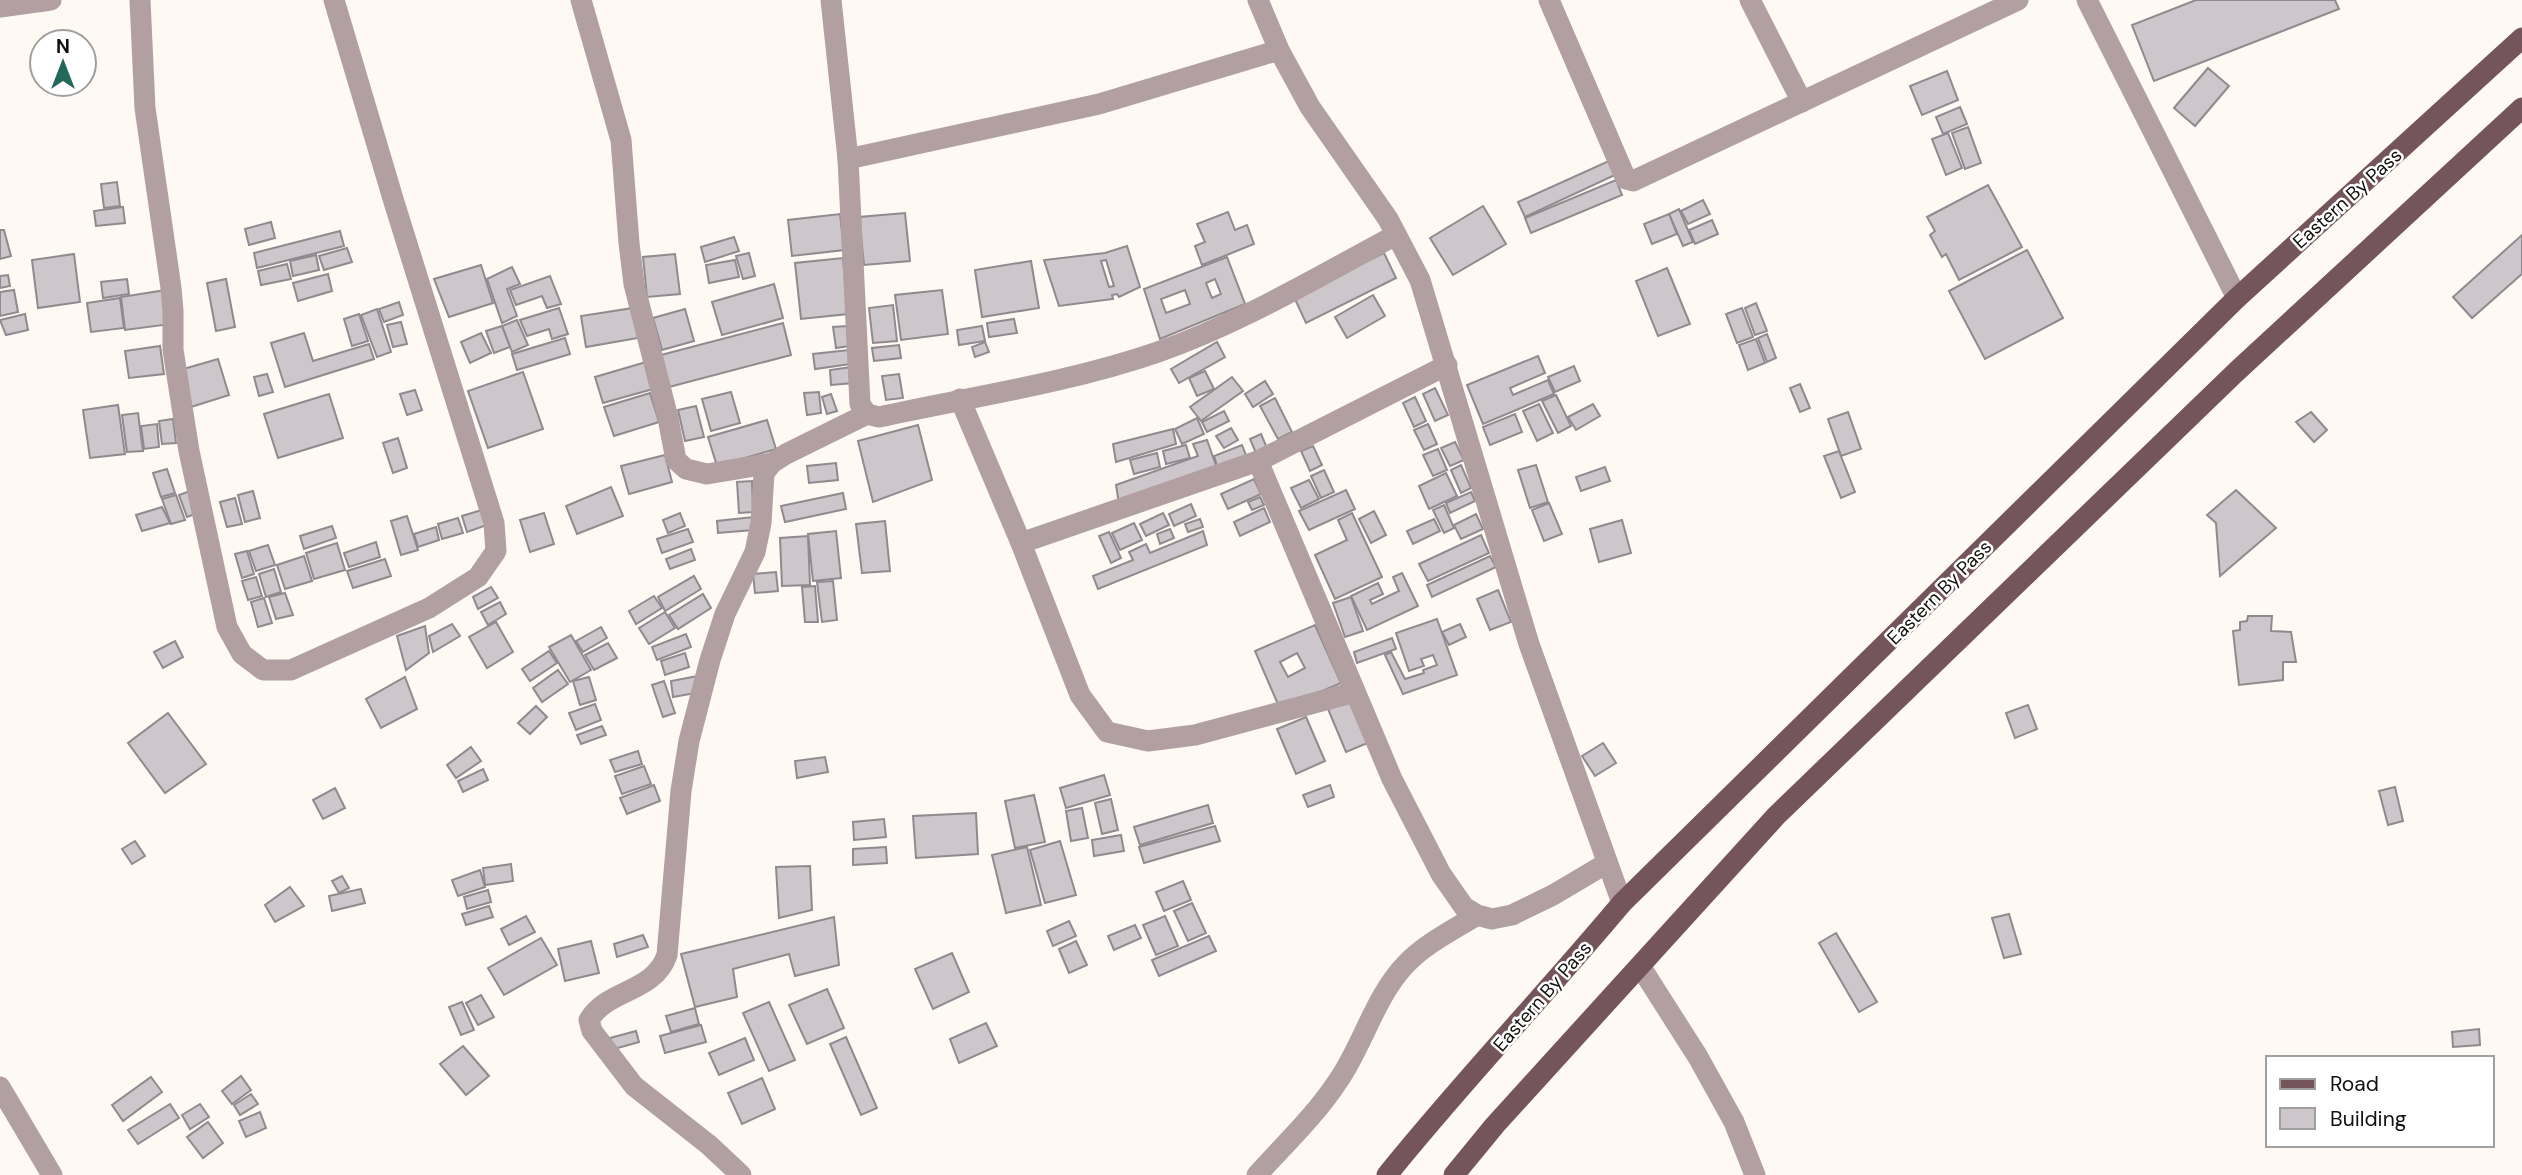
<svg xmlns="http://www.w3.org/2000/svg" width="2522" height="1175" font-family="'DM Sans',sans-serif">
	<rect width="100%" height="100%" fill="#fef9f2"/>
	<!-- building -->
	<g fill="#cdc6cb" stroke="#908a8f" stroke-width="2" fill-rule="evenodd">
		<path d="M2196 0H2335L2339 9 2154 81 2132 25Z"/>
		<path d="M2208 68 2229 86 2195 126 2174 108Z"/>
		<path d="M1947 71 1958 100 1922 115 1910 86Z"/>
		<path d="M1960 107 1967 124 1943 134 1936 117Z"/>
		<path d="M1968 127 1981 163 1965 169 1952 133Z"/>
		<path d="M1948 133 1962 168 1946 175 1932 139Z"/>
		<path d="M1611 160 1617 174 1525 217 1518 202Z"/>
		<path d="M1616 180 1622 195 1531 233 1525 218Z"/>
		<path d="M117 182 120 206 104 208 101 184Z"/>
		<path d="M1988 185 2022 247 1959 280 1946 254 1942 257 1930 235 1935 231 1927 217Z"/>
		<path d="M1703 200 1710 214 1688 224 1681 211Z"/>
		<path d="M1483 206 1506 244 1453 275 1430 238Z"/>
		<path d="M123 207 125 223 96 226 94 211Z"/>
		<path d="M1679 209 1693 242 1683 246 1669 214Z"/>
		<path d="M1228 212 1235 230 1247 225 1254 244 1202 265 1195 246 1205 242 1197 224Z"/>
		<path d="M905 213 910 261 864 265 859 217Z"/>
		<path d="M840 214 844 250 792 256 788 220Z"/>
		<path d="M1669 214 1677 234 1652 244 1644 224Z"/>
		<path d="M1712 220 1718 234 1695 244 1689 230Z"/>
		<path d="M271 222 275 238 249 245 245 229Z"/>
		<path d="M0 230H4L11 256 0 259Z"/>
		<path d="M340 231 344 246 257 268 254 253Z"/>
		<path d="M2522 235V274L2472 318 2453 297Z"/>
		<path d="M734 237 739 251 705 262 701 247Z"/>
		<path d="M1127 246 1140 287 1119 297 1117 294 1112 295 1113 299 1059 306 1044 260 1105 253ZM1106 260 1114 286 1109 287 1101 261Z"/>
		<path d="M347 248 352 262 324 270 319 256Z"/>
		<path d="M2027 250 2063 318 1985 359 1949 291Z"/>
		<path d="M749 253 755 276 743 279 736 256Z"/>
		<path d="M1384 253 1396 278 1306 323 1294 297Z"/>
		<path d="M74 254 80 302 38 308 32 260Z"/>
		<path d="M675 254 680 294 647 297 643 257Z"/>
		<path d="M316 255 319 270 293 276 290 261Z"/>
		<path d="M1227 257 1245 304 1160 339 1144 289ZM1215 279 1221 294 1212 298 1206 283ZM1185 290 1190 304 1166 313 1161 299Z"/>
		<path d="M843 258 848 314 801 319 795 263Z"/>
		<path d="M735 260 739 277 709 283 706 265Z"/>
		<path d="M1031 261 1039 308 982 317 975 270Z"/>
		<path d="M287 264 291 279 261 285 258 271Z"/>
		<path d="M481 265 493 303 449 317 434 279Z"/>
		<path d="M512 267 520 284 507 289 517 316 502 323 487 279Z"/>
		<path d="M1667 268 1690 324 1658 336 1636 281Z"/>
		<path d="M328 274 332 291 298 301 293 283Z"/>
		<path d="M8 275 10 286 0 288V276Z"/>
		<path d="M550 276 561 304 547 308 542 296 516 305 510 290Z"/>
		<path d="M127 279 129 294 103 298 101 282Z"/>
		<path d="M226 279 235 327 216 331 207 283Z"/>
		<path d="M774 284 783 318 722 335 712 302Z"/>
		<path d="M14 290 18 312 0 316V292Z"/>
		<path d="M166 290 171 324 125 330 121 297Z"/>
		<path d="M942 290 948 334 901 340 895 295Z"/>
		<path d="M1373 295 1385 316 1347 338 1335 317Z"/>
		<path d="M120 298 124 328 91 332 87 303Z"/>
		<path d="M399 302 403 315 384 322 379 309Z"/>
		<path d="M1756 303 1767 331 1755 335 1745 308Z"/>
		<path d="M893 305 897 341 873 343 869 308Z"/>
		<path d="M559 308 568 334 552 339 549 329 527 336 520 320Z"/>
		<path d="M633 308 638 338 586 347 581 316Z"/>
		<path d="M1742 308 1753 337 1737 343 1726 314Z"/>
		<path d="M377 309 391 352 377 357 361 315Z"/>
		<path d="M685 309 694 341 662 350 653 318Z"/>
		<path d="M25 314 28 330 6 335 0 320Z"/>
		<path d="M359 314 368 341 352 346 344 319Z"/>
		<path d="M1014 319 1017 333 989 337 987 323Z"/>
		<path d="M517 320 528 345 512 352 502 326Z"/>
		<path d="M401 322 407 344 393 347 387 325Z"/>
		<path d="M783 323 791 355 669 387 661 355Z"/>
		<path d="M502 326 510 347 494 353 486 331Z"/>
		<path d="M847 326 850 346 836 348 833 327Z"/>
		<path d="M982 326 985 341 959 345 957 330Z"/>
		<path d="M304 333 313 361 369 344 374 359 285 387 271 343Z"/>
		<path d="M481 333 491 353 470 363 461 342Z"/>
		<path d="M1767 334 1776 358 1767 362 1758 338Z"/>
		<path d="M565 338 570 354 517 370 512 354Z"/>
		<path d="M1756 339 1765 363 1748 370 1739 345Z"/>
		<path d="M985 342 989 352 975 357 972 347Z"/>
		<path d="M1217 342 1225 357 1179 383 1171 369Z"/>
		<path d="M899 345 901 358 874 361 872 348Z"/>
		<path d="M160 346 164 374 129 378 125 351Z"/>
		<path d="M849 350 851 364 815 369 813 354Z"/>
		<path d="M1538 356 1545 373 1510 388 1513 395 1548 380 1554 394 1483 424 1467 385Z"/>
		<path d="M218 359 229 395 191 407 180 370Z"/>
		<path d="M646 362 653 389 603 403 595 377Z"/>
		<path d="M1574 366 1580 381 1555 392 1548 377Z"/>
		<path d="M852 367 854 383 831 385 830 370Z"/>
		<path d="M1205 371 1214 389 1197 396 1189 378Z"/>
		<path d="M523 372 543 429 488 448 468 391Z"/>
		<path d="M267 374 273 392 259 396 254 377Z"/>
		<path d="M899 374 903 398 886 400 882 376Z"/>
		<path d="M1232 377 1243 391 1201 421 1190 407Z"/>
		<path d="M1265 381 1273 394 1253 407 1245 394Z"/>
		<path d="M1800 384 1810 408 1800 412 1790 388Z"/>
		<path d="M1435 388 1448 415 1435 421 1423 394Z"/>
		<path d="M415 390 422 410 407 415 400 394Z"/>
		<path d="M731 392 740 423 711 431 702 399Z"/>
		<path d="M819 392 821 413 807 415 804 393Z"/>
		<path d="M650 393 659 422 614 436 604 407Z"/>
		<path d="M329 394 343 438 278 458 264 414Z"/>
		<path d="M831 394 837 411 827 414 822 397Z"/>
		<path d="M1556 395 1571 426 1558 433 1542 401Z"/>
		<path d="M1415 397 1426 421 1414 427 1403 403Z"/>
		<path d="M1275 398 1292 432 1278 439 1260 406Z"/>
		<path d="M1539 404 1553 433 1537 441 1523 411Z"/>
		<path d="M1593 404 1600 416 1576 430 1568 417Z"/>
		<path d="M118 405 125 454 90 458 83 410Z"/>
		<path d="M696 406 704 437 685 441 678 410Z"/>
		<path d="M1224 411 1229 421 1207 432 1202 422Z"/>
		<path d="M1848 412 1861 449 1841 456 1828 419Z"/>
		<path d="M2311 412 2327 430 2314 442 2296 422Z"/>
		<path d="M138 413 143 451 127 452 122 415Z"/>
		<path d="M1515 414 1522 432 1490 445 1483 427Z"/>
		<path d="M1197 418 1204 434 1182 444 1175 429Z"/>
		<path d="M173 419 176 443 162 444 159 421Z"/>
		<path d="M767 420 776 449 717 466 708 437Z"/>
		<path d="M157 424 159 447 144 449 141 426Z"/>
		<path d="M1428 424 1437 444 1424 450 1414 430Z"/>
		<path d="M918 425 932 480 873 502 858 441Z"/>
		<path d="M1231 428 1238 440 1224 448 1216 436Z"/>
		<path d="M1173 429 1176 444 1116 462 1113 444Z"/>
		<path d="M1261 434 1267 448 1256 453 1250 439Z"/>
		<path d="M398 438 407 468 393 473 383 443Z"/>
		<path d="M1207 440 1218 471 1119 504 1116 485 1198 456 1193 444Z"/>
		<path d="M1455 442 1464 460 1450 466 1441 448Z"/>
		<path d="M1186 445 1190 458 1166 464 1163 451Z"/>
		<path d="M1242 445 1247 458 1218 469 1214 456Z"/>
		<path d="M1313 446 1322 465 1310 471 1301 451Z"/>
		<path d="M1438 449 1447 470 1433 476 1423 455Z"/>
		<path d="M1839 451 1855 492 1841 498 1824 456Z"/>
		<path d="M1157 453 1160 467 1134 474 1130 460Z"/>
		<path d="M665 455 672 482 629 494 621 466Z"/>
		<path d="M836 463 838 480 809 483 807 466Z"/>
		<path d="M1461 465 1471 488 1461 493 1451 470Z"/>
		<path d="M1536 465 1548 502 1530 508 1518 470Z"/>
		<path d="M1605 467 1610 481 1581 491 1576 477Z"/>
		<path d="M167 469 175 493 161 497 153 473Z"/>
		<path d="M1324 470 1334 492 1321 498 1311 476Z"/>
		<path d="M1446 473 1457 496 1429 509 1419 486Z"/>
		<path d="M1254 479 1261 494 1228 509 1221 494Z"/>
		<path d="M1309 480 1319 499 1301 508 1291 488Z"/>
		<path d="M752 481 753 512 739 513 737 482Z"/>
		<path d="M611 487 623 516 577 534 566 506Z"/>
		<path d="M1346 490 1355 509 1309 530 1299 511Z"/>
		<path d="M2236 490 2276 528 2220 576 2216 523 2207 515Z"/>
		<path d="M190 491 198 513 187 517 179 495Z"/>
		<path d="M253 491 260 518 245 522 238 495Z"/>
		<path d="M1471 492 1475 501 1450 513 1446 503Z"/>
		<path d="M843 493 846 509 785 522 781 506Z"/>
		<path d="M176 495 185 520 171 524 162 499Z"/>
		<path d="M1260 497 1264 505 1252 510 1248 502Z"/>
		<path d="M235 498 242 524 227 527 220 502Z"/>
		<path d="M1549 503 1562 534 1544 541 1532 510Z"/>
		<path d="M1191 504 1196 516 1174 526 1169 514Z"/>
		<path d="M1444 505 1454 528 1444 533 1433 510Z"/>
		<path d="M162 507 170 523 142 531 136 515Z"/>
		<path d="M1264 508 1270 522 1240 536 1234 522Z"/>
		<path d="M485 509 490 524 467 532 462 516Z"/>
		<path d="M1374 511 1386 535 1371 543 1359 519Z"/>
		<path d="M544 513 554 544 530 552 520 520Z"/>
		<path d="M680 513 685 526 668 533 663 520Z"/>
		<path d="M1163 513 1169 525 1146 536 1140 524Z"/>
		<path d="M1352 513 1382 577 1335 599 1315 555 1347 540 1338 520Z"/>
		<path d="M1476 514 1483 529 1461 539 1454 525Z"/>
		<path d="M407 516 418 550 401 555 391 521Z"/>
		<path d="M753 517V530L718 533 717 521Z"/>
		<path d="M458 518 463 533 442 539 438 524Z"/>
		<path d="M1200 519 1203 527 1188 532 1185 524Z"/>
		<path d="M1434 519 1440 531 1413 544 1407 531Z"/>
		<path d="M1622 520 1631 553 1599 562 1590 529Z"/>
		<path d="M885 521 890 571 862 573 856 524Z"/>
		<path d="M1134 523 1142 540 1120 550 1112 533Z"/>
		<path d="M332 526 336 538 304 549 300 536Z"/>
		<path d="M436 527 439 540 418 547 414 534Z"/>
		<path d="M688 529 693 542 662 553 657 539Z"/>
		<path d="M1170 529 1174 538 1160 544 1157 534Z"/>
		<path d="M836 531 841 578 813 581 808 534Z"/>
		<path d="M1203 531 1207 545 1098 589 1093 576 1133 560 1129 552 1146 544 1150 553Z"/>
		<path d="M1109 532 1121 558 1111 563 1099 536Z"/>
		<path d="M1481 535 1489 553 1428 581 1419 564Z"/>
		<path d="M808 536 810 585 782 586 780 538Z"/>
		<path d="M376 542 380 557 349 567 344 553Z"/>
		<path d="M337 543 345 570 314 579 306 553Z"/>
		<path d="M268 545 275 565 256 571 249 551Z"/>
		<path d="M691 549 695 560 670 569 666 559Z"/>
		<path d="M247 551 254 574 242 578 235 554Z"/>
		<path d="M304 556 312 581 285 589 277 565Z"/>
		<path d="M1490 556 1496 567 1432 597 1427 585Z"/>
		<path d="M385 559 391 576 353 588 347 571Z"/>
		<path d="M274 569 281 592 266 597 259 574Z"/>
		<path d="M776 572 778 591 755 593 753 574Z"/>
		<path d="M1402 573 1418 606 1367 630 1351 596 1378 583 1383 594 1370 600 1372 604 1399 591 1393 577Z"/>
		<path d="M694 576 701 589 665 611 658 597Z"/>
		<path d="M256 577 262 596 248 600 242 581Z"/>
		<path d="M833 581 837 620 822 622 817 582Z"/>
		<path d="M815 586 818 622H805L802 587Z"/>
		<path d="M491 587 498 598 478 609 473 597Z"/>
		<path d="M1498 590 1511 622 1490 630 1477 599Z"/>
		<path d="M285 593 293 615 276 619 269 597Z"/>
		<path d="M703 594 711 608 678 629 669 615Z"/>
		<path d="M654 596 662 608 636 624 629 611Z"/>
		<path d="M1351 597 1363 631 1345 637 1333 603Z"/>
		<path d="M264 598 272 623 258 627 251 602Z"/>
		<path d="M500 602 506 614 488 625 481 612Z"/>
		<path d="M665 612 675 628 649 644 639 628Z"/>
		<path d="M2248 616H2272L2271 631 2291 632 2296 662H2283V680L2239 685 2233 631 2240 630V622L2247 621Z"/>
		<path d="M1437 619 1457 675 1403 694 1385 655 1391 652 1405 679 1424 673 1423 670 1437 665 1433 655 1421 659 1424 666 1409 671 1396 633Z"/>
		<path d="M496 622 513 652 487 668 469 637Z"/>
		<path d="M452 624 460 636 433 652 429 636Z"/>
		<path d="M1460 624 1466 637 1449 645 1442 632Z"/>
		<path d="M1315 625 1341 683 1280 709 1255 651ZM1297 653 1305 668 1288 677 1280 662Z"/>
		<path d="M425 626 429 653 406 670 397 636Z"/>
		<path d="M601 627 607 638 583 652 576 641Z"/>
		<path d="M686 634 691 647 657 660 652 647Z"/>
		<path d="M571 635 591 670 570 682 549 647Z"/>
		<path d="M1392 638 1396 649 1357 663 1354 652Z"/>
		<path d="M175 641 183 657 163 668 154 652Z"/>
		<path d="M608 643 617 658 594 670 585 655Z"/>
		<path d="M549 651 557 663 530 681 522 669Z"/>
		<path d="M685 653 689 667 665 675 661 661Z"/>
		<path d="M558 670 568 684 542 702 533 688Z"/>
		<path d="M698 676 701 692 673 697 671 681Z"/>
		<path d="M405 677 417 709 381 728 366 699Z"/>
		<path d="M589 677 596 700 580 705 573 681Z"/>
		<path d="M664 681 675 713 663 717 652 685Z"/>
		<path d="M1351 699 1370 742 1346 752 1328 709Z"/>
		<path d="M595 704 601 720 576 730 569 713Z"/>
		<path d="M2028 705 2037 729 2015 738 2006 713Z"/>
		<path d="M536 706 547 717 530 734 518 723Z"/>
		<path d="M168 713 206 764 165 793 128 743Z"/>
		<path d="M1306 717 1325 761 1296 774 1277 729Z"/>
		<path d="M602 726 606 735 581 744 577 735Z"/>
		<path d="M1603 743 1616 763 1595 776 1582 756Z"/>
		<path d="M471 747 481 761 456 778 447 765Z"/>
		<path d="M638 751 642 764 615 772 610 760Z"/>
		<path d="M825 757 828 772 797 778 795 761Z"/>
		<path d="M644 766 651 784 622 794 615 776Z"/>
		<path d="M483 769 488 780 463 792 458 781Z"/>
		<path d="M1104 775 1110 795 1066 808 1060 788Z"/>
		<path d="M654 785 660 801 627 814 620 798Z"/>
		<path d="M1330 785 1334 797 1308 807 1303 795Z"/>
		<path d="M2395 787 2403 821 2388 825 2379 791Z"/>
		<path d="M335 788 345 808 323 819 313 800Z"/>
		<path d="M1034 795 1045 842 1015 848 1005 801Z"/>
		<path d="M1111 799 1118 830 1102 834 1095 803Z"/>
		<path d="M1208 805 1213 823 1140 845 1134 827Z"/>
		<path d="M1082 808 1088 838 1071 841 1066 811Z"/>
		<path d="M976 813 978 854 916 858 913 816Z"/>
		<path d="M884 819 886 837 854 840 853 822Z"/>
		<path d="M1215 826 1220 841 1144 863 1139 847Z"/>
		<path d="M1121 835 1124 851 1094 856 1092 840Z"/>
		<path d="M135 841 145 856 132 864 122 849Z"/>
		<path d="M1060 841 1076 895 1045 903 1030 850Z"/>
		<path d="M886 847 887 863 853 865V849Z"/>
		<path d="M1027 847 1041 905 1006 913 992 855Z"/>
		<path d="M511 864 513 881 485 885 483 868Z"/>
		<path d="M810 866 812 910 779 918 776 867Z"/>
		<path d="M480 870 485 887 458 896 452 880Z"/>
		<path d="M342 876 349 888 339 893 332 881Z"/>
		<path d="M1183 881 1191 900 1164 911 1156 892Z"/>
		<path d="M290 887 304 906 275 922 265 905Z"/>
		<path d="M361 889 365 903 332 911 329 896Z"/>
		<path d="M488 890 491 902 467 909 464 897Z"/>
		<path d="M1192 903 1206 933 1188 941 1174 911Z"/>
		<path d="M489 906 493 917 466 925 462 914Z"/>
		<path d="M2009 914 2021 954 2004 958 1992 918Z"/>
		<path d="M526 916 535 932 509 945 501 929Z"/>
		<path d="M1165 916 1178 946 1156 955 1143 925Z"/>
		<path d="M834 917 839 965 795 976 789 954 733 969 737 997 695 1007 681 954Z"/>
		<path d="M1069 921 1076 936 1053 946 1047 931Z"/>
		<path d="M1135 925 1141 938 1114 950 1108 936Z"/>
		<path d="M1836 933 1877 1002 1859 1012 1819 943Z"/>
		<path d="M643 935 648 947 617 957 614 944Z"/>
		<path d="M1209 936 1216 951 1159 976 1152 960Z"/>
		<path d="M541 938 557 965 504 995 488 968Z"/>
		<path d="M591 941 599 973 565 981 558 949Z"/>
		<path d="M1076 941 1087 965 1069 973 1059 949Z"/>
		<path d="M952 953 969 992 933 1009 915 969Z"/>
		<path d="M827 989 844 1028 807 1044 789 1005Z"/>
		<path d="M481 995 494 1017 478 1025 466 1003Z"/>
		<path d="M462 1002 474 1030 461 1035 449 1007Z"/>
		<path d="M769 1002 795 1060 769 1071 743 1013Z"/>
		<path d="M695 1008 699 1024 671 1032 666 1016Z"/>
		<path d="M986 1023 997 1046 959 1063 950 1039Z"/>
		<path d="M701 1025 706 1042 665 1053 660 1036Z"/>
		<path d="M2479 1029 2480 1045 2453 1047 2452 1032Z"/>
		<path d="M636 1031 639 1042 614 1049 610 1038Z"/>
		<path d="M846 1037 877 1108 861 1115 830 1044Z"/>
		<path d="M745 1038 754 1060 719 1075 709 1053Z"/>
		<path d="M463 1046 489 1076 466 1095 440 1064Z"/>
		<path d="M241 1076 251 1090 232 1104 222 1091Z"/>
		<path d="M151 1077 162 1092 123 1121 112 1105Z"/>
		<path d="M762 1078 775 1109 742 1124 728 1093Z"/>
		<path d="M251 1094 258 1104 240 1115 234 1105Z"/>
		<path d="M170 1104 179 1118 138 1144 128 1130Z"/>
		<path d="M200 1104 209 1117 190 1129 182 1115Z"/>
		<path d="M260 1112 266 1128 246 1137 239 1121Z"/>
		<path d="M208 1122 223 1143 203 1158 187 1137Z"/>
	</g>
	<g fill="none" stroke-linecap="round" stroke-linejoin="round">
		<!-- street -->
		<g stroke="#b19fa2" stroke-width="21">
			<path d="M140 0 145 108 171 288 173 311V350L189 451 227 627 242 654 263 670H291L429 608 478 577 496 551 494 523 394 202 334 0"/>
			<path d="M581 0 621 140 629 243 634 284 668 418 676 460 686 469 707 474 772 463"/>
			<path d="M831 0 848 159 860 404 867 414 879 417C971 397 1068 383 1158 352 1241 323 1319 276 1396 235"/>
			<path d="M1258 0 1279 50 1310 107 1388 219 1420 280 1529 644 1622 903"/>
			<path d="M1549 0 1626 179 1633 181 2018 0"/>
			<path d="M1750 0 1802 102"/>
			<path d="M2087 0 2237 298"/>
			<path d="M0 7 51 0"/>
			<path d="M848 159 1099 104 1279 50"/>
			<path d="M960 399 1021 543 1080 695 1107 732 1148 741 1195 735 1355 692"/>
			<path d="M1258 461 1392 779 1441 874 1464 907 1477 915 1492 919 1512 915 1553 895 1607 863"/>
			<path d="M1021 543 1258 461 1447 365"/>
			<path d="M1640 966 1698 1057 1734 1122 1755 1175"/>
			<path d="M0 1087 52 1175"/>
			<path d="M741 1175 709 1145 634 1086 592 1031 589 1020C607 989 654 993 667 955L681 791 689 741 710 660 725 614 755 552 761 523 764 473 772 463 786 454 867 414"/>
			<path d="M1257 1175C1284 1145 1315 1116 1338 1081 1363 1045 1375 996 1406 964 1425 944 1453 930 1477 915"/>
		</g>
		<!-- primary -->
		<g stroke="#73555b" stroke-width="21">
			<path d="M1387 1175C1462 1082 1545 995 1622 903L2237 298 2522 38"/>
			<path d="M1454 1175 1495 1125 1776 816 2236 372 2522 108"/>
		</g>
	</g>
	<g text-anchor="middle" stroke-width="5" stroke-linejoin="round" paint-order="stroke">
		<!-- street labels -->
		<g font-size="19" fill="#11100d" stroke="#fff">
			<text transform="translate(2347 198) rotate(-42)" y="7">Eastern By Pass</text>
			<text transform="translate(1939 592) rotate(-45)" y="7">Eastern By Pass</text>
			<text transform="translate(1542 996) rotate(-49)" y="7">Eastern By Pass</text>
		</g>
	</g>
	<!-- legend -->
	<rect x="2266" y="1056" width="228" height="91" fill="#ffffff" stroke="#a09f9e" stroke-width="2"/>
	<rect x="2280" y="1079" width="35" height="10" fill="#73555b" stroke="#a09f9e" stroke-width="2"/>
	<text x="2330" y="1091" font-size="21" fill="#11100d">Road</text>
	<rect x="2280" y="1108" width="35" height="21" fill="#cdc6cb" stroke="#a09f9e" stroke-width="2"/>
	<text x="2330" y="1126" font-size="21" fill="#11100d">Building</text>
	<!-- north arrow -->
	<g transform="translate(63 63)"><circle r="33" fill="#ffffff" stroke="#a09f9e" stroke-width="2"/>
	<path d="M0-5L12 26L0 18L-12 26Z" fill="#22685b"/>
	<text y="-10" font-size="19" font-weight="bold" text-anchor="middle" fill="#11100d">N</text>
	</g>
</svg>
